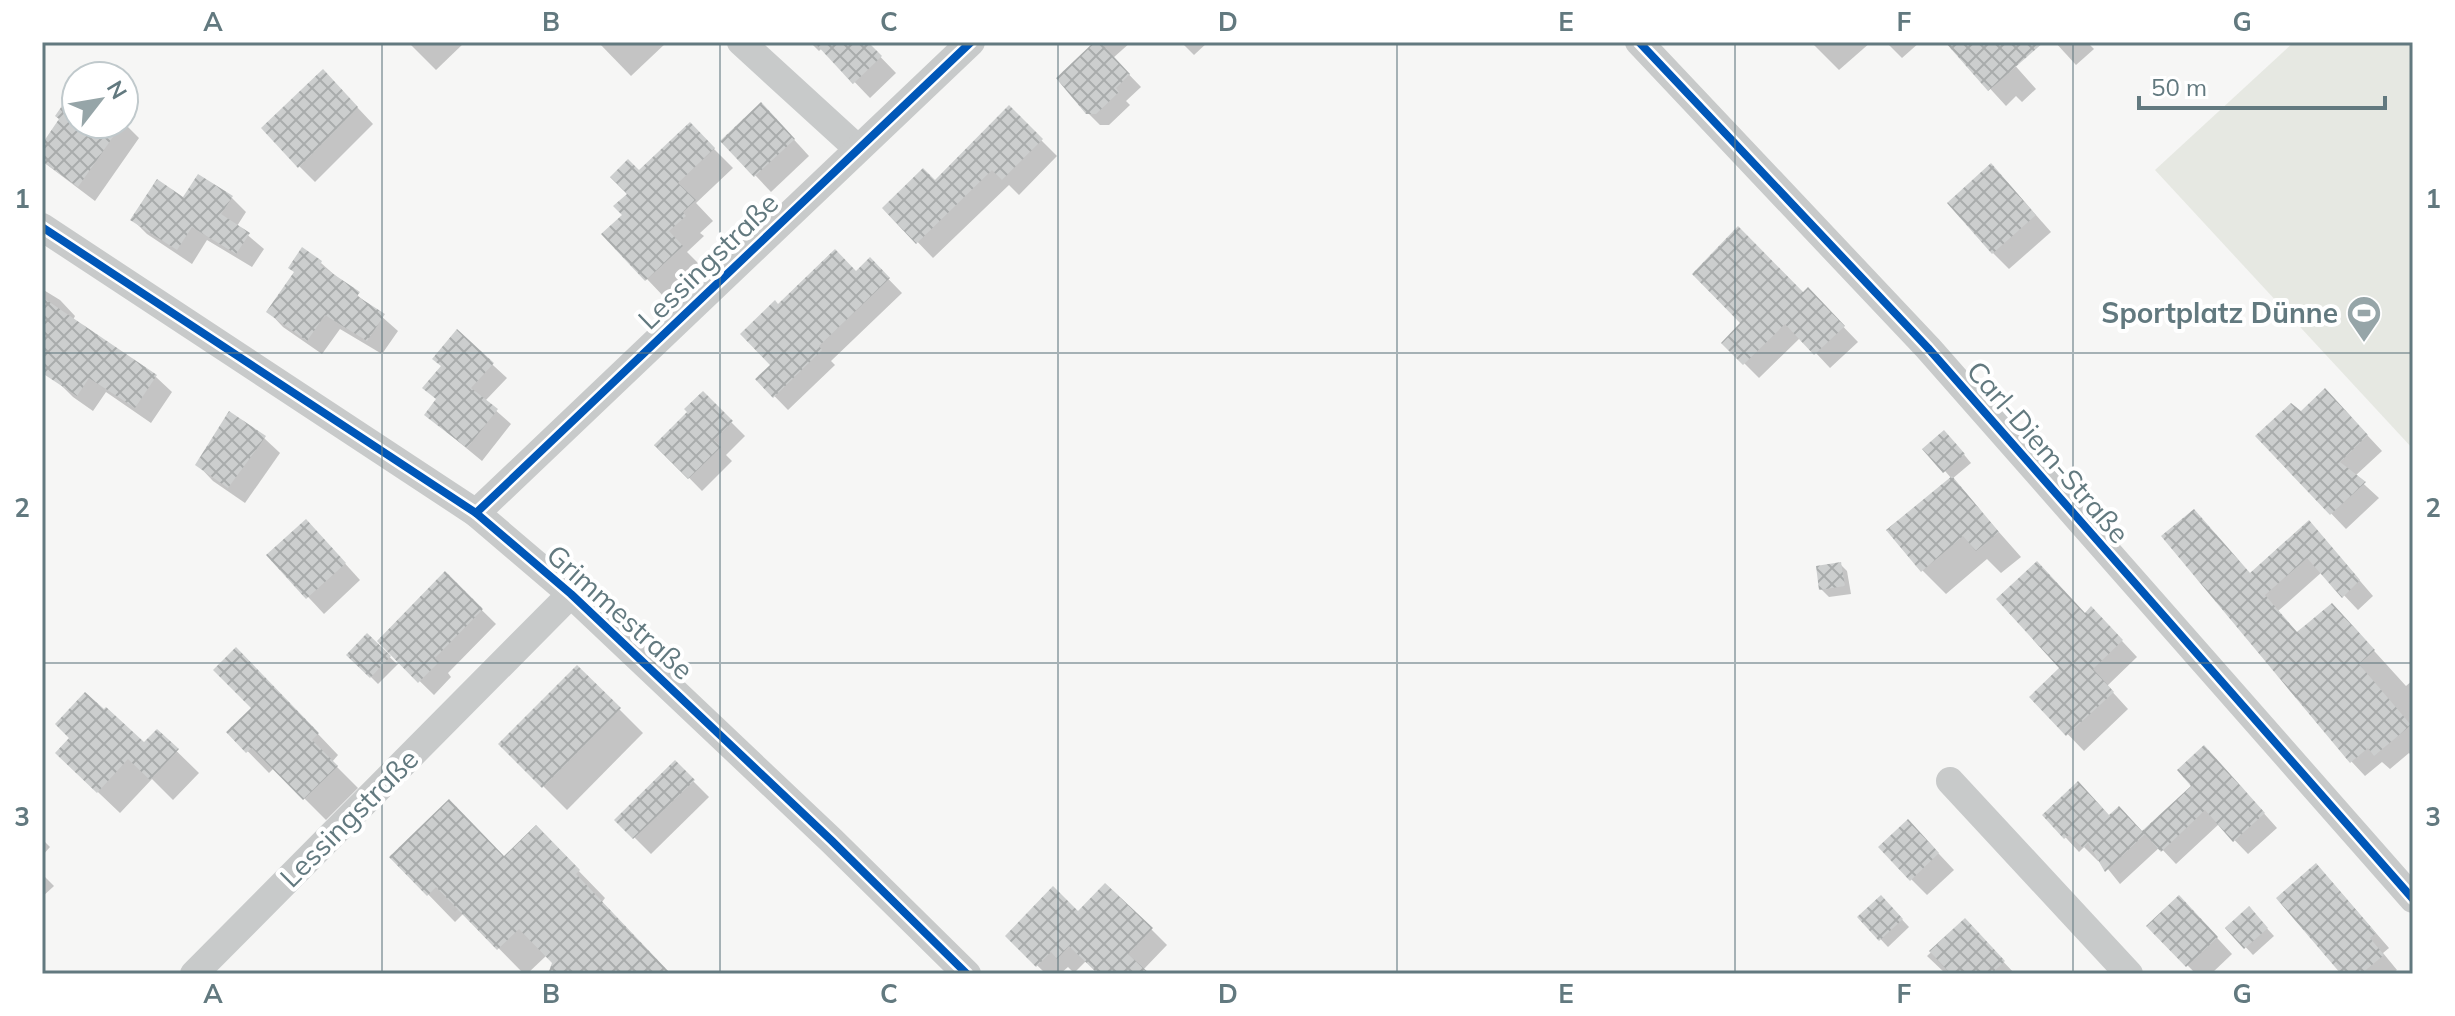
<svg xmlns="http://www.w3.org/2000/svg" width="2455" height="1016" font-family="Mulish,sans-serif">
	<defs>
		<pattern id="building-cross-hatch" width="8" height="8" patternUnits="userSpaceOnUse" patternTransform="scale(2)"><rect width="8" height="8" fill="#cccece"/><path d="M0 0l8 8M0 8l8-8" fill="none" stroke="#a9acac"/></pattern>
	</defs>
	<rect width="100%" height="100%" fill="#f6f6f5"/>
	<!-- pitch -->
	<path fill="#e6e8e2" d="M2294 42H2413V449L2155 170Z"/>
	<!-- shadow -->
	<g fill="#0003">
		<path d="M408 42H465L436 70Z"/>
		<path d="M598 42H667L631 76Z"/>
		<path d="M810 42H866L896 73 870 98 822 48 819 51Z"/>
		<path d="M1090 42H1131L1113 58 1141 87 1126 101 1130 105 1109 125H1100L1087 112 1093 45Z"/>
		<path d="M1181 42H1208L1194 55Z"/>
		<path d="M1811 42H1871L1839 70Z"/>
		<path d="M1886 42H1920L1902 58Z"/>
		<path d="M1960 42H1994L2036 89 2022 102 2016 96 2006 106 1953 48Z"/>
		<path d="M2055 42H2087L2094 49 2076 65Z"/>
		<path d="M339 88 373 124 315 182 299 166Z"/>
		<path d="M75 90 76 124 124 123 139 138 95 201 42 161V147L61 119 58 116Z"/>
		<path d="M1009 108 1057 156 1019 195 1009 185 933 258 885 208 935 182Z"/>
		<path d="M777 121 809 156 771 192 723 141Z"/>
		<path d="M709 144 733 168 696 203 713 221 700 233 704 236 687 252 701 266 666 299 647 279 624 215 630 194 639 173Z"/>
		<path d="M2007 182 2051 232 2009 269 1993 253Z"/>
		<path d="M232 198 246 212 237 226 264 249 252 267 207 240 192 264 147 234 132 219 183 200Z"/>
		<path d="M870 260 902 293 831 361 835 365 788 410 758 379 773 365 778 307 856 273Z"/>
		<path d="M321 263 398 331 382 354 340 329 322 354 283 327 269 312 296 273Z"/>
		<path d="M42 289 60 300 75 316 73 320 156 377 172 392 151 423 106 392 93 411 73 397 57 381 42 357Z"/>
		<path d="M1808 290 1858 342 1830 368 1801 337 1759 378 1724 343Z"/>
		<path d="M457 332 507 378 485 401 511 424 482 461 426 415 438 400 443 366Z"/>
		<path d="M703 394 745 436 726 455 732 461 702 491 657 445 690 412Z"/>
		<path d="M2340 406 2382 451 2355 476 2379 498 2346 529 2258 437 2301 413Z"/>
		<path d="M264 438 280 453 245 503 213 481 198 465Z"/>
		<path d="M1952 440 1971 463 1952 479 1945 471Z"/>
		<path d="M1952 479 2021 557 2001 573 1987 559 1946 594 1922 570Z"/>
		<path d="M321 537 360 580 324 614 269 555Z"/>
		<path d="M2323 538 2373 596 2358 610 2322 572 2278 611 2298 634 2346 620 2406 686 2413 680V757L2409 753 2390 769 2382 762 2365 776 2351 761 2251 575Z"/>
		<path d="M1840 564 1847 571 1851 594 1829 597 1821 589Z"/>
		<path d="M445 574 496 624 448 673 451 677 434 695 400 662 378 684 349 655 367 636 397 664Z"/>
		<path d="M2085 615 2107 625 2137 657 2107 686 2128 709 2084 751 2032 697 2062 669Z"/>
		<path d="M577 667 643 733 567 810 501 744Z"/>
		<path d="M257 670 338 755 332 762 358 788 326 820 274 768 269 773 229 732 254 708Z"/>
		<path d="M157 732 199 773 173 800 152 779 120 813 80 775 144 745Z"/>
		<path d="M2218 762 2277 828 2248 854 2219 824 2176 864 2160 847 2120 884 2100 859 2098 861 2084 847 2079 852 2045 815 2110 818 2143 834Z"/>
		<path d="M675 763 709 797 651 854 617 820Z"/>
		<path d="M536 827 605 898 602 902 670 974H564L547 955 527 974H524L464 913 455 922 392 857 504 858Z"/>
		<path d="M1924 838 1954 870 1927 895 1911 879Z"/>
		<path d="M42 839 50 847 42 856Z"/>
		<path d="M42 874 54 886 42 897Z"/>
		<path d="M2330 880 2389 948 2383 953 2397 970 2392 974H2344Z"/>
		<path d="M1881 897 1909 927 1888 947 1860 917Z"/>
		<path d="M2249 909 2274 936 2253 955 2228 928Z"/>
		<path d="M1078 914 1151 929 1167 945 1143 970 1147 974H1100L1086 961 1074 973 1068 967 1060 974H1046L1007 936Z"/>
		<path d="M2195 914 2232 954 2211 974H2196L2149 926Z"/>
		<path d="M1965 921 1980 937 2015 974H1946L1927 956Z"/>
	</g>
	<!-- building -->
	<g fill="url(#building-cross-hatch)">
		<path d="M814 42H868L882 56 853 84Z"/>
		<path d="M1094 42H1100L1130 74 1116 88 1119 92 1096 114H1086L1056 78Z"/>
		<path d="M1945 42H2044L1988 91Z"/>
		<path d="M323 69 358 107 298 168 261 128Z"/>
		<path d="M75 87 76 124H122L78 187 42 161V144L59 119 55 116Z"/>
		<path d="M761 102 795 139 754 177 720 141Z"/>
		<path d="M1009 105 1043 139 1002 180 992 170 916 244 882 208 923 168 935 180Z"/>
		<path d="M690 122 715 148 678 183 696 200 683 212 686 216 669 231 683 246 645 281 601 234 622 215 613 206 627 194 610 177 628 159 639 170Z"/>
		<path d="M1991 163 2036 215 1992 254 1947 203Z"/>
		<path d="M198 174 233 196 221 214 250 233 236 254 192 227 177 250 130 220 157 179 183 197Z"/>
		<path d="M1738 226 1803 292 1808 287 1845 326 1814 355 1785 324 1743 365 1721 343 1740 323 1692 274Z"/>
		<path d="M302 247 322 261 320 265 360 292 357 296 385 314 367 341 325 315 307 341 266 312 294 272 288 268Z"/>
		<path d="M835 249 856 271 870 257 890 278 819 346 822 350 773 398 755 379 770 365 740 334 775 300 778 304Z"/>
		<path d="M42 297 157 375 135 408 89 378 77 396 42 373Z"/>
		<path d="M457 329 494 363 471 388 498 409 467 448 424 415 436 399 422 388 441 366 432 359Z"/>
		<path d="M2325 388 2368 435 2340 462 2366 482 2330 515 2255 436 2291 403 2301 411Z"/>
		<path d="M703 391 733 421 714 440 721 447 688 479 654 445 687 412 684 409Z"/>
		<path d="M229 411 266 436 228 488 195 465Z"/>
		<path d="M1944 430 1965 454 1943 473 1922 449Z"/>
		<path d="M1952 476 1999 532 1976 551 1963 536 1921 572 1886 530Z"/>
		<path d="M2194 509 2250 573 2309 520 2360 580 2342 598 2307 558 2265 595 2297 632 2332 603 2375 650 2359 664 2411 725 2374 756 2368 748 2350 763 2161 536Z"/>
		<path d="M306 519 346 563 306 599 266 555Z"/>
		<path d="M2037 561 2085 613 2091 606 2123 640 2093 669 2114 692 2066 736 2029 697 2059 668 1996 599Z"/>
		<path d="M1841 562 1845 586 1819 590 1816 566Z"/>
		<path d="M445 571 483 609 435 658 439 662 418 683 377 641Z"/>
		<path d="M367 633 391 656 370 678 346 655Z"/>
		<path d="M236 647 319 733 312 740 338 766 303 800 252 748 246 753 226 732 251 708 213 670Z"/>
		<path d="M577 665 621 708 542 788 498 744Z"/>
		<path d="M85 692 104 709 106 707 144 742 157 729 179 749 150 780 128 759 97 793 55 753 69 738 55 724Z"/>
		<path d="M2204 745 2265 813 2233 842 2205 810 2161 852 2145 834 2105 872 2088 843 2083 848 2069 835 2064 839 2042 815 2078 781 2109 815 2119 806 2142 831 2191 786 2177 770Z"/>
		<path d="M675 760 695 780 633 839 614 820Z"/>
		<path d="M449 799 504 856 536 825 580 870 576 874 671 974H548L552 963 519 929 497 950 436 887 427 896 389 857Z"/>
		<path d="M1908 819 1939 853 1910 881 1878 847Z"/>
		<path d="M2316 863 2376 933 2370 938 2384 955 2361 974H2341L2276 898Z"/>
		<path d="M1105 883 1153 928 1128 954 1150 974H1098L1069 946 1057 959 1051 952 1036 967 1005 936 1053 886 1078 911Z"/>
		<path d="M1881 895 1903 919 1879 941 1857 917Z"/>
		<path d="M2179 895 2218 937 2186 967 2146 926Z"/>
		<path d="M2249 906 2268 928 2244 949 2225 928Z"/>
		<path d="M1965 918 2005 961 1991 974H1951L1929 951Z"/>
	</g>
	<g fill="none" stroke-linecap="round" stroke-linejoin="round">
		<!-- minor -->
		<g stroke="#c8caca" stroke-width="28">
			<path d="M741 42 857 148"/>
			<path d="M1639 42 1928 348 2413 899"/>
			<path d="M42 227 476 513 571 594 832 841 967 974"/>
			<path d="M476 513 971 42"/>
			<path d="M1950 781 2129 974"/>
			<path d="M194 974 571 594"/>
		</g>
		<!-- cycleway casing -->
		<g stroke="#fff" stroke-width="13">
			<g id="cycleway">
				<path d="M1639 42 1928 348 2413 899"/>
				<path d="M42 227 476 513 571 594 832 841 967 974"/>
				<path d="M476 513 971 42"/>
			</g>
		</g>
		<!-- cycleway -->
		<use href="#cycleway" stroke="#0057b8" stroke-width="8"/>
	</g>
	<!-- grid -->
	<path fill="none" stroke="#62797f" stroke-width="2" stroke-opacity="0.55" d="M382 42V974M720 42V974M1058 42V974M1397 42V974M1735 42V974M2073 42V974M42 353H2413M42 663H2413"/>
	<!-- icons -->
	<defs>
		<g id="stadium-pin" transform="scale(1.8)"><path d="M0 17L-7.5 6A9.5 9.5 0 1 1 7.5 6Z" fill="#96a5a8" stroke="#fff"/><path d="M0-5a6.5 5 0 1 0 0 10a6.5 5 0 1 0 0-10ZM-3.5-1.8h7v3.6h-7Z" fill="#fff"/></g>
	</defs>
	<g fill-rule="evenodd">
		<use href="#stadium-pin" x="2364" y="313"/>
	</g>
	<g text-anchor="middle" stroke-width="8" stroke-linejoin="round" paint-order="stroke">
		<!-- street labels -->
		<g font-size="28" fill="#62797f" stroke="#fff">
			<text transform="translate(708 261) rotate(-44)" y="10">Lessingstraße</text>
			<text transform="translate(2048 452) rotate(49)" y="10">Carl-Diem-Straße</text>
			<text transform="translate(620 612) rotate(42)" y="10">Grimmestraße</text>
			<text transform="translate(349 818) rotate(-45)" y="10">Lessingstraße</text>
		</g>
		<!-- poi labels -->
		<g font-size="28" font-weight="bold" fill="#62797f" stroke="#fff" text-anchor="end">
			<text x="2338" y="323">Sportplatz Dünne</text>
		</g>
	</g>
	<!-- border -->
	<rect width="2455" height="1016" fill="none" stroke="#ffffff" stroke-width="88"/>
	<!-- north arrow -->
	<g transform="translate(100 100) rotate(59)"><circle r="38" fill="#ffffff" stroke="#c0c9cc" stroke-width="2"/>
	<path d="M0-6L14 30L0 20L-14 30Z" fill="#96a5a8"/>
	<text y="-12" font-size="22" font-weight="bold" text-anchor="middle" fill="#62797f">N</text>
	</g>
	<!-- scale -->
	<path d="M2139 96v12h246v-12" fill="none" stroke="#62797f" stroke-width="4"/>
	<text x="2151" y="96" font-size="24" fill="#62797f" stroke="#ffffff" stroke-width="6" paint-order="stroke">50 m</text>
	<rect x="44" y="44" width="2367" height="928" fill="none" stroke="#62797f" stroke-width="3"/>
	<g font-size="26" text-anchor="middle" font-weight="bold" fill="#62797f">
		<text x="213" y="31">A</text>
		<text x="551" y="31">B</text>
		<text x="889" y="31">C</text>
		<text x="1228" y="31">D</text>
		<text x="1566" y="31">E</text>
		<text x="1904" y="31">F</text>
		<text x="2242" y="31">G</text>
		<text x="22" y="208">1</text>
		<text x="2433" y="208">1</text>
		<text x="22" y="517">2</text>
		<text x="2433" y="517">2</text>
		<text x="22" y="826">3</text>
		<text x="2433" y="826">3</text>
		<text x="213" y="1003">A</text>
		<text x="551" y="1003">B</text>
		<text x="889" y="1003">C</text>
		<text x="1228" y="1003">D</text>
		<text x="1566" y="1003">E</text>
		<text x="1904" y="1003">F</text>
		<text x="2242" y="1003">G</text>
	</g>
</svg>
